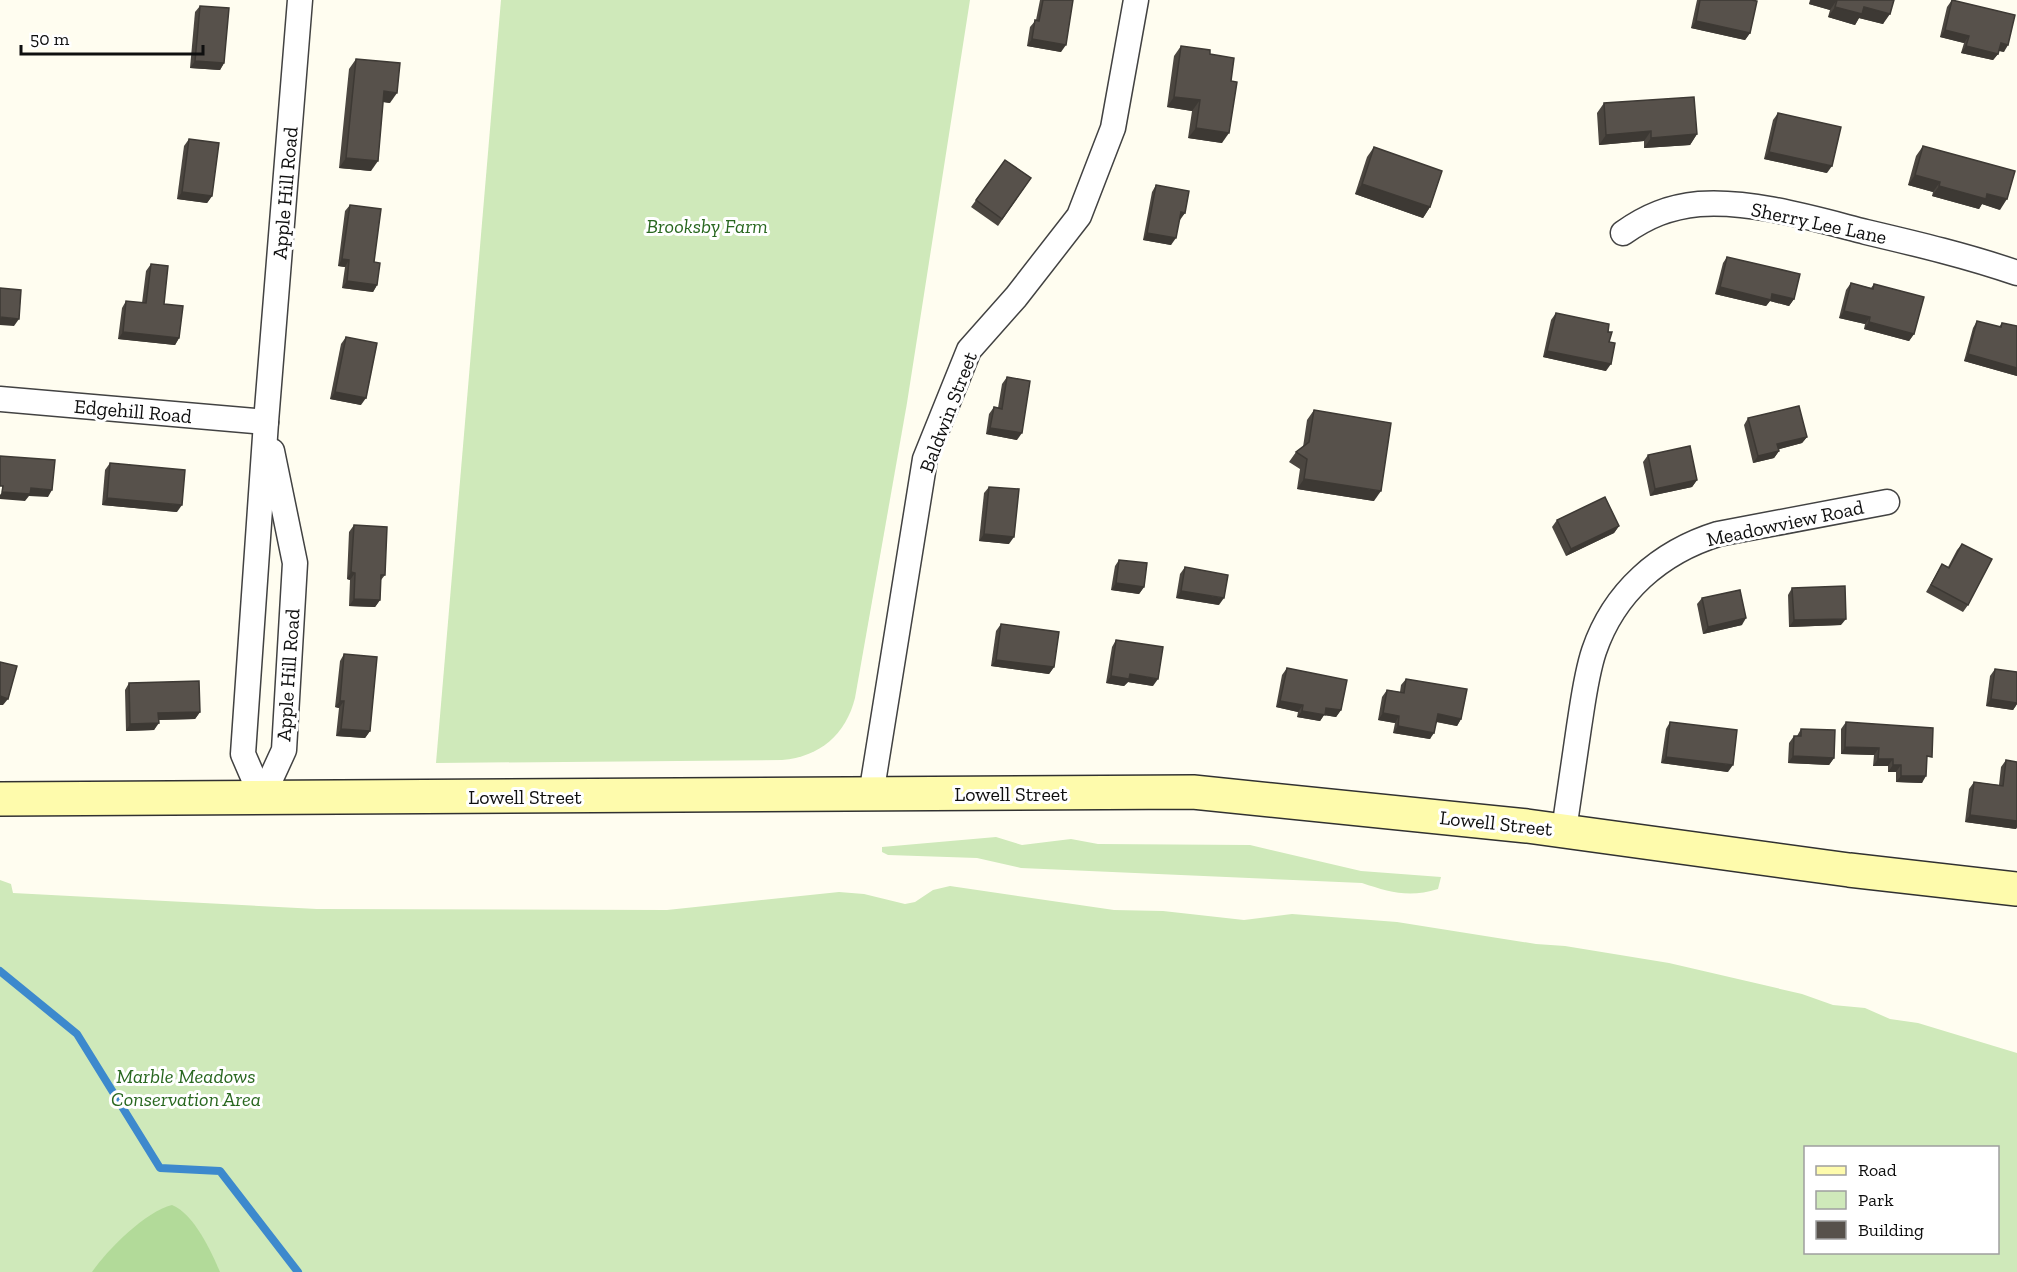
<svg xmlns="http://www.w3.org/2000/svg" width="2017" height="1272" font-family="'Zilla Slab',serif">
	<rect width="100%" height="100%" fill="#fffdf0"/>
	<!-- green -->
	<g fill="#cfe9ba" fill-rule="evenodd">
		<path d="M501 0H970L907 403 855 698C846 734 820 757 782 760L436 763Z"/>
		<path d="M996 837 1022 845 1071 839 1098 844 1250 845 1361 871 1441 877 1438 889C1409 898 1389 892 1362 883L1021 868 977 858 888 855 882 852V847Z"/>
		<path d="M0 880 11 884 13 893 317 909 667 910 839 892 864 894 905 904 915 902 933 890 950 886 1114 910 1163 911 1244 920 1292 914 1397 922 1536 944 1565 946 1669 963 1802 994 1833 1005 1865 1008 1890 1019 1918 1023 2017 1053V1272H0ZM1806 1148H1998V1252H1806Z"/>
	</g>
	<!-- forest -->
	<path fill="#b2da99" d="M172 1205C194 1214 211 1251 220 1272H92C107 1250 146 1211 172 1205Z"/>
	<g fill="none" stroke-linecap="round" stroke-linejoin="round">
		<!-- stream -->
		<path stroke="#3d89cd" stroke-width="8" d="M0 971 77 1034 160 1168 220 1171 298 1272"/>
		<!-- street casing -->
		<g stroke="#424242" stroke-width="27">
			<g id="street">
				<path d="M1623 233C1647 216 1669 207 1699 204 1752 200 1815 219 1866 232 1917 244 1968 256 2017 273"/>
				<path d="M0 399 266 422"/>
				<path d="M871 795 925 459 969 350 1016 297 1079 216 1113 128 1136 0"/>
				<path d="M262 798 243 754 266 422 300 0"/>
				<path d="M262 798 284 750 295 563 272 451"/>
				<path d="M1564 830C1569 796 1574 761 1579 727 1583 702 1586 675 1594 651 1614 592 1660 552 1718 534L1887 502"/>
			</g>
		</g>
		<!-- secondary casing -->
		<g stroke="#313131" stroke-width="36">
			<path id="secondary" d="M0 799 1193 792 1527 826 1849 870 2017 889"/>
		</g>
		<!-- street -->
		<use href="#street" stroke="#fff" stroke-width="24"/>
		<!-- secondary -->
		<use href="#secondary" stroke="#fefbac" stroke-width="33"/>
	</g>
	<!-- wall -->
	<g fill="#4b4640">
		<path d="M1040 0H1073L1061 52 1027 46 1030 27 1036 20Z"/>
		<path d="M1697 0H1751L1750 33 1745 40 1691 28Z"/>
		<path d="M1810 0H1894L1883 24 1859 18 1855 25 1828 17 1830 10 1809 4Z"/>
		<path d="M1952 0 2004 52 1999 51 1998 54 1993 60 1961 53 1964 43 1940 37 1947 7Z"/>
		<path d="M200 6 224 63 220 70 190 68 195 12Z"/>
		<path d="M1181 46 1210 54 1231 81 1222 143 1188 138 1192 111 1167 107 1174 56Z"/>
		<path d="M356 59 390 103 383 102 371 171 339 168 349 69Z"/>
		<path d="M1604 103 1697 134 1690 145 1644 148V141L1599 145 1597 113Z"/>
		<path d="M1778 113 1827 173 1764 159 1773 120Z"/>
		<path d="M189 139 212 196 207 203 177 199 184 146Z"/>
		<path d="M1923 146 2000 210 1982 204 1979 209 1932 196 1933 192 1908 185 1916 156Z"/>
		<path d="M1374 147 1430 207 1423 218 1355 194 1367 157Z"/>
		<path d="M1005 160 1031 178 998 226 971 207Z"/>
		<path d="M1156 185 1185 213 1179 219 1171 245 1143 240 1152 192Z"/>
		<path d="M350 205 374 262 377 285 373 292 342 288 345 267 338 266 345 211Z"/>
		<path d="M1727 257 1794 299 1789 306 1770 301 1766 306 1715 294 1723 263Z"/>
		<path d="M151 264 164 304 179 338 175 345 118 339 122 308 126 301 142 303 146 271Z"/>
		<path d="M1851 283 1871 288 1874 284 1914 334 1909 341 1864 329 1865 324 1839 318 1846 290Z"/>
		<path d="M1556 313 1608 332 1609 342 1606 371 1543 357 1551 320Z"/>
		<path d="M1977 321 1999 327 2002 323 2017 326V376L1964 361 1973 328Z"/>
		<path d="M346 337 361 405 330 399 341 344Z"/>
		<path d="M1007 377 1017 440 986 434 989 414 994 407 998 408 1002 384Z"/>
		<path d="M1314 410 1374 501 1297 489 1300 469 1289 462 1296 452 1303 447 1307 420Z"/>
		<path d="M1748 418 1807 437 1802 443 1779 449V451L1774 458 1753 463 1744 425Z"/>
		<path d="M1648 455 1697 480 1692 487 1650 496 1643 462Z"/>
		<path d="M110 463 177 512 102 505 105 470Z"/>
		<path d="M989 487 1009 544 979 541 984 493Z"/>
		<path d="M1557 520 1619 526 1614 533 1566 556 1552 527Z"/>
		<path d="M354 525 385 575 381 580 380 600 375 607 349 606 350 580 347 579 349 532Z"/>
		<path d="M1962 544 1968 605 1963 612 1926 592 1942 564 1948 567 1957 550Z"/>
		<path d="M1119 560 1144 587 1139 594 1111 590 1115 566Z"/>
		<path d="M1185 567 1219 605 1176 598 1180 574Z"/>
		<path d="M1792 588 1841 625 1789 627 1788 595Z"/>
		<path d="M1702 598 1742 625 1703 634 1697 604Z"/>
		<path d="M1001 624 1054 667 1049 674 991 666 996 631Z"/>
		<path d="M1116 640 1153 686 1128 682 1124 686 1106 683 1112 647Z"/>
		<path d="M344 654 370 731 365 738 336 736 339 708 335 707 340 661Z"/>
		<path d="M1287 668 1341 710 1336 717 1324 715 1320 721 1297 717 1298 712 1276 707 1282 675Z"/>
		<path d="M1995 669 2017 672V704L2013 710 1986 706 1990 676Z"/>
		<path d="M1406 679 1461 719 1457 726 1436 722 1430 739 1393 733 1395 723 1378 720 1382 697 1387 690 1400 692 1401 685Z"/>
		<path d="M129 683 200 712 195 719 159 720 154 730 126 731 125 690Z"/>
		<path d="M1670 722 1728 772 1661 763 1666 729Z"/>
		<path d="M1846 722 1927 763 1922 783 1896 782V772H1888V766H1873L1874 755 1841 754V729Z"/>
		<path d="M1801 729 1834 758 1829 765 1788 763 1789 743 1794 736H1797Z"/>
		<path d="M2006 760 2017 762V827L2016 829 1965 822 1969 789 1974 782 1999 785 2001 767Z"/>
	</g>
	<!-- shaded-wall -->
	<g fill="#3d3934">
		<path d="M1811 0H1837L1830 10 1809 4Z"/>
		<path d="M1835 7H1864L1890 14 1883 24 1859 18 1855 25 1828 17Z"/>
		<path d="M1696 21 1750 33 1745 40 1691 28Z"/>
		<path d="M1945 30 1969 36 1964 43 1940 37Z"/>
		<path d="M1032 39 1066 45 1061 52 1027 46Z"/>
		<path d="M2001 43 2008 45 2004 52 1996 50Z"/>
		<path d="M1966 46 1998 54 1993 60 1961 53Z"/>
		<path d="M195 61 224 63 220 70 190 68Z"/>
		<path d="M384 91 397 93 390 103 377 101Z"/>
		<path d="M1174 97 1200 100 1192 111 1167 107Z"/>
		<path d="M1196 128 1229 133 1222 143 1188 138Z"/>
		<path d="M1651 131 1644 141 1599 145 1606 135Z"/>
		<path d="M1697 134 1690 145 1644 148 1651 138Z"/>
		<path d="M1769 152 1832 166 1827 173 1764 159Z"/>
		<path d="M346 158 378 161 371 171 339 168Z"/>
		<path d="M1915 175 1940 182 1933 192 1908 185Z"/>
		<path d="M1362 184 1430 207 1423 218 1355 194Z"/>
		<path d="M1939 186 1987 194 2007 199 2000 210 1982 204 1979 209 1932 196Z"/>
		<path d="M182 192 212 196 207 203 177 199Z"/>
		<path d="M1181 212 1185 213 1180 220 1176 219Z"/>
		<path d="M1147 233 1176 238 1171 245 1143 240Z"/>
		<path d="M342 259 349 260 345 267 338 266Z"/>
		<path d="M347 281 377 285 373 292 342 288Z"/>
		<path d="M1720 287 1772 294 1794 299 1789 306 1770 301 1766 306 1715 294Z"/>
		<path d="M1844 311 1870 317 1865 324 1839 318Z"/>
		<path d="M0 317 19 319 14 326 0 325Z"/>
		<path d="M1869 322 1914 334 1909 341 1864 329Z"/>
		<path d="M123 332 179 338 175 345 118 339Z"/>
		<path d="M1547 351 1611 364 1606 371 1543 357Z"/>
		<path d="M1968 354 2017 368V376L1964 361Z"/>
		<path d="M335 392 366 398 361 405 330 399Z"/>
		<path d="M990 428 1022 433 1017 440 986 434Z"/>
		<path d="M1807 437 1802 443 1773 451 1777 444Z"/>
		<path d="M1779 451 1774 458 1753 463 1758 456Z"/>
		<path d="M1304 479 1381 491 1374 501 1297 489Z"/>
		<path d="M1697 480 1692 487 1650 496 1655 489Z"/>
		<path d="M31 488 52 490 48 497 29 496 25 501 0 499V495L2 492Z"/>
		<path d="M107 498 182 505 177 512 102 505Z"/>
		<path d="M1619 526 1614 533 1566 556 1571 549Z"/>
		<path d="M984 534 1014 537 1009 544 979 541Z"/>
		<path d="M351 572 355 573 350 580 347 579Z"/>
		<path d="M1116 583 1144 587 1139 594 1111 590Z"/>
		<path d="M1181 591 1224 598 1219 605 1176 598Z"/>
		<path d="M354 599 380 600 375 607 349 606Z"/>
		<path d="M1746 618 1742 625 1703 634 1708 627Z"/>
		<path d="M1846 619 1841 625 1789 627 1794 620Z"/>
		<path d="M996 660 1054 667 1049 674 991 666Z"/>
		<path d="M1130 674 1158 679 1153 686 1128 682 1124 686 1106 683 1111 676Z"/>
		<path d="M0 696 8 699 3 705H0Z"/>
		<path d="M1991 699 2017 703V704L2013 710 1986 706Z"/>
		<path d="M340 701H344L339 708 335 707Z"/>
		<path d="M1280 701 1303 705 1298 712 1276 707Z"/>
		<path d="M1326 708 1341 710 1336 717 1324 715 1320 721 1297 717 1302 711Z"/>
		<path d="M200 712 195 719 153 720 158 713Z"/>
		<path d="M1383 713 1399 716 1395 723 1378 720Z"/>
		<path d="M1438 714 1461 719 1457 726 1433 721Z"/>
		<path d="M159 723 154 730 126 731 130 724Z"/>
		<path d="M1398 726 1434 733 1430 739 1393 733Z"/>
		<path d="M341 729 370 731 365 738 336 736Z"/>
		<path d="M1845 747 1879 748 1874 755 1841 754Z"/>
		<path d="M1793 756 1834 758 1829 765 1788 763Z"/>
		<path d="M1666 757 1733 765 1728 772 1661 763Z"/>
		<path d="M1878 759H1893L1888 766H1873Z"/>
		<path d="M1893 765H1901L1896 772H1888Z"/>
		<path d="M1901 776H1926L1922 783 1896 782Z"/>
		<path d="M1970 815 2017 821V827L2016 829 1965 822Z"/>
	</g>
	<!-- building -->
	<g fill="#57514b" stroke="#3d3934" stroke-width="1.5">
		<path d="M1043 0H1073L1066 45 1032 39 1035 20 1039 21Z"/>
		<path d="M1700 0H1751L1757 1 1750 33 1696 21Z"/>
		<path d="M1837 0H1894L1890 14 1864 7 1862 14 1835 7Z"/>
		<path d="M1952 0 2015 15 2008 45 2001 43 1998 54 1966 46 1969 36 1945 30Z"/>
		<path d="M200 6 229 8 224 63 195 61Z"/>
		<path d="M1181 46 1210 50V54L1234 58 1231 81 1237 82 1229 133 1196 128 1200 100 1174 97Z"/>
		<path d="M356 59 400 63 397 93 384 91 378 161 346 158Z"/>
		<path d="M1694 97 1697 134 1651 138V131L1606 135 1604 103Z"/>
		<path d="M1778 113 1841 127 1832 166 1769 152Z"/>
		<path d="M189 139 219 143 212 196 182 192Z"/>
		<path d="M1923 146 2015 171 2007 199 1987 194 1986 199 1939 186 1940 182 1915 175Z"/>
		<path d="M1374 147 1442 171 1430 207 1362 184Z"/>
		<path d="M1005 160 1031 178 1002 219 976 200Z"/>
		<path d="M1156 185 1189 191 1185 213 1181 212 1176 238 1147 233Z"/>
		<path d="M350 205 381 209 374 262 380 263 377 285 347 281 349 260 342 259Z"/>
		<path d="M1727 257 1800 274 1794 299 1772 294 1771 300 1720 287Z"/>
		<path d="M151 264 168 266 164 304 183 306 179 338 123 332 126 301 146 303Z"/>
		<path d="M1851 283 1873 289 1874 284 1924 297 1914 334 1869 322 1870 317 1844 311Z"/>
		<path d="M0 288 21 290 19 319 0 317Z"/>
		<path d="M1556 313 1609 324 1608 332H1612L1609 342 1615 343 1611 364 1547 351Z"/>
		<path d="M1977 321 2001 327 2002 323 2017 326V368L1968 354Z"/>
		<path d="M346 337 377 343 366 398 335 392Z"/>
		<path d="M1007 377 1030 381 1022 433 990 428 994 407 1002 409Z"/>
		<path d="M1799 406 1807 437 1777 444 1779 451 1758 456 1748 418Z"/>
		<path d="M1314 410 1391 423 1381 491 1304 479 1307 459 1296 452 1309 442Z"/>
		<path d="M1690 446 1697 480 1655 489 1648 455Z"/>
		<path d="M0 456 55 460 52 490 31 488 30 494 2 492 3 486H0Z"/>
		<path d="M110 463 185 470 182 505 107 498Z"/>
		<path d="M989 487 1019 489 1014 537 984 534Z"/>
		<path d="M1605 497 1619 526 1571 549 1557 520Z"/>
		<path d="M354 525 387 527 385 575H381L380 600 354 599 355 573 351 572Z"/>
		<path d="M1962 544 1992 559 1968 605 1931 585 1942 564 1949 568Z"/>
		<path d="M1119 560 1147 563 1144 587 1116 583Z"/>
		<path d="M1185 567 1228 575 1224 598 1181 591Z"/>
		<path d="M1845 586 1846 619 1794 620 1792 588Z"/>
		<path d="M1740 590 1746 618 1708 627 1702 598Z"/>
		<path d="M1001 624 1059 632 1054 667 996 660Z"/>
		<path d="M1116 640 1163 647 1158 679 1130 674 1129 679 1111 676Z"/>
		<path d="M344 654 377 657 370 731 341 729 344 701H340Z"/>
		<path d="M0 662 17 666 8 699 0 696Z"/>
		<path d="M1287 668 1347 680 1341 710 1326 708 1325 715 1302 711 1303 705 1280 701Z"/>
		<path d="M1995 669 2017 672V703L1991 699Z"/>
		<path d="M1406 679 1467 689 1461 719 1438 714 1434 733 1398 726 1399 716 1383 713 1387 690 1404 693Z"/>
		<path d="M199 681 200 712 158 713 159 723 130 724 129 683Z"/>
		<path d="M1670 722 1737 730 1733 765 1666 757Z"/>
		<path d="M1846 722 1933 728 1932 757 1927 756 1926 776H1901V765H1893V759H1878L1879 748 1845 747Z"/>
		<path d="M1801 729 1835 730 1834 758 1793 756 1794 736H1801Z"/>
		<path d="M2006 760 2017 762V821L1970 815 1974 782 2003 786Z"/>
	</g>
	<g text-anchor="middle" stroke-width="6" stroke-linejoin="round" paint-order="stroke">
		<!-- street labels -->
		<g font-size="20" fill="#0f0f0f" stroke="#fff">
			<text transform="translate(285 193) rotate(-85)" y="7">Apple Hill Road</text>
			<text transform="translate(1819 223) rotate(12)" y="7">Sherry Lee Lane</text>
			<text transform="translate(133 411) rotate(5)" y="7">Edgehill Road</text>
			<text transform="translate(948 412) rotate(-69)" y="7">Baldwin Street</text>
			<text transform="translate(1785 523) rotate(-12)" y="7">Meadowview Road</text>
			<text transform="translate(288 675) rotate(-86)" y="7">Apple Hill Road</text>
			<text x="1011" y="801">Lowell Street</text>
			<text x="525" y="804">Lowell Street</text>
			<text transform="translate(1496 823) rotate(6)" y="7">Lowell Street</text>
		</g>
		<!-- park labels -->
		<g font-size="20" font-style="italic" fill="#28671f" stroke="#fff">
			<text x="707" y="233">Brooksby Farm</text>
			<text x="186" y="1083">Marble Meadows<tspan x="186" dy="23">Conservation Area</tspan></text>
		</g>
	</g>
	<!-- legend -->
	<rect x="1804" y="1146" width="195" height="108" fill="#ffffff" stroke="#9f9f9f" stroke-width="1.5"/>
	<rect x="1816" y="1166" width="30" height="9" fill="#fefbac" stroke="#9f9f9f" stroke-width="1.5"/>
	<text x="1858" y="1176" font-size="18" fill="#0f0f0f">Road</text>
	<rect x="1816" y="1191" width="30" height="18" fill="#cfe9ba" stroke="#9f9f9f" stroke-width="1.5"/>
	<text x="1858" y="1206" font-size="18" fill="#0f0f0f">Park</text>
	<rect x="1816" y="1221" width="30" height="18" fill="#57514b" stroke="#9f9f9f" stroke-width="1.5"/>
	<text x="1858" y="1236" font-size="18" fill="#0f0f0f">Building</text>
	<!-- scale -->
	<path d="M21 45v9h182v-9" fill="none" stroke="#0f0f0f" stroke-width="3"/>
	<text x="30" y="45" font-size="18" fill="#0f0f0f" stroke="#ffffff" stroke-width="4.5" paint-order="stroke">50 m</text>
</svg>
